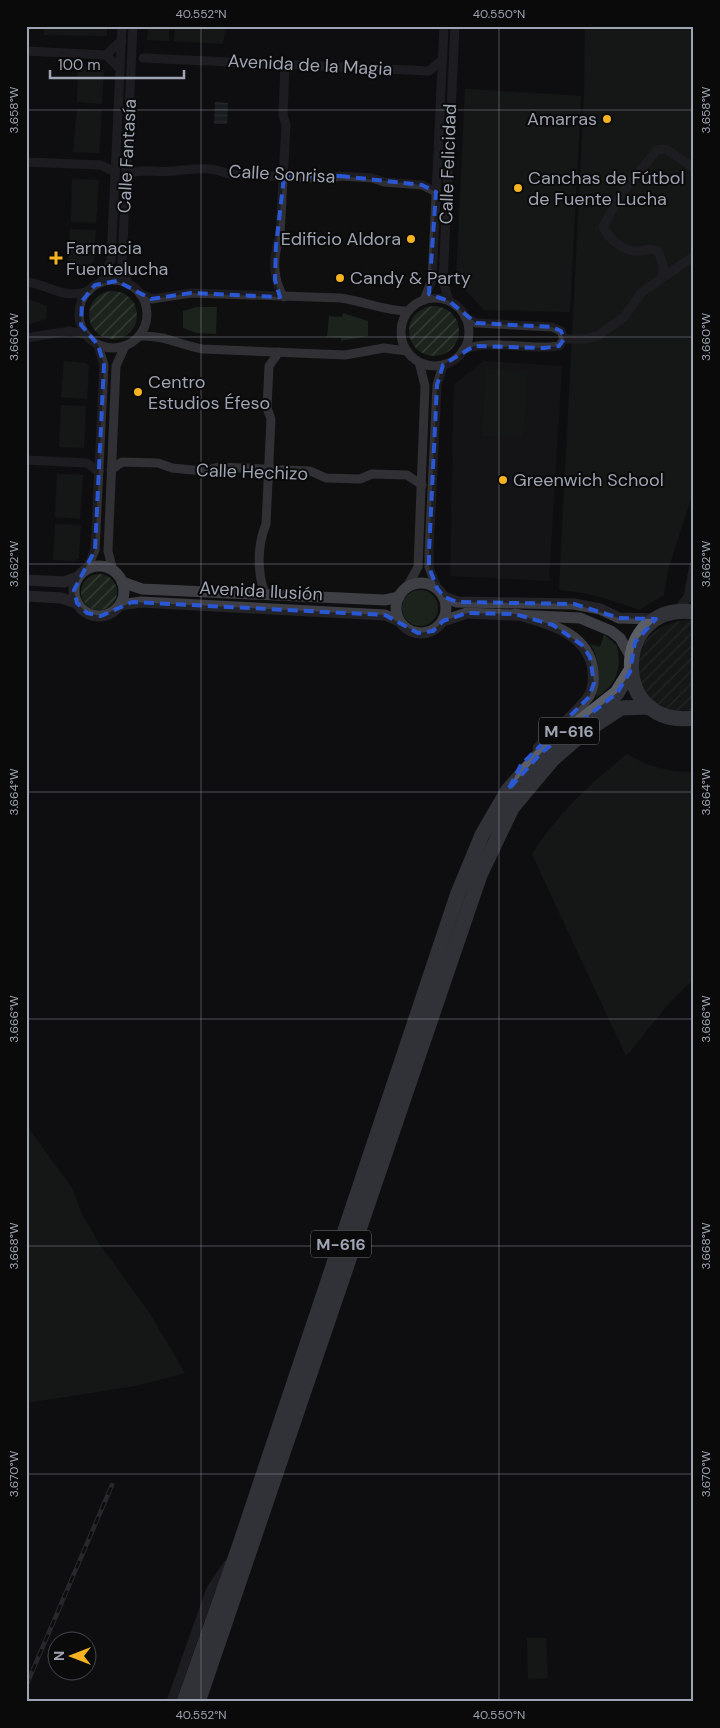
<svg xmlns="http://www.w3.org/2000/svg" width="720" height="1728" font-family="'DM Sans',sans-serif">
	<defs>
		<pattern id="garden-furrows" width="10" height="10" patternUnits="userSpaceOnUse" patternTransform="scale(1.25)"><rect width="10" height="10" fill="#1b231c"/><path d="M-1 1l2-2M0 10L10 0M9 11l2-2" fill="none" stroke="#39403b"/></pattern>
		<pattern id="water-rules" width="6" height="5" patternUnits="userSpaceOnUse" patternTransform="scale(1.25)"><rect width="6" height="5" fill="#272f35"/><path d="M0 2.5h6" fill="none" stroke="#434a50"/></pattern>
	</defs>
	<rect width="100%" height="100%" fill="#0f0f10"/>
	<!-- built -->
	<path fill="#1b1b1d" d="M484 361 562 366 549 581 450 576 454 384Z"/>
	<!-- green -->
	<g fill="#1b231c">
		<path d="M44 26H107V36L44 35Z"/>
		<path d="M148 26H169V41L147 40Z"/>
		<path d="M585 26H694V489L668 570 664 595 639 610C613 600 587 592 559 590L584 99Z"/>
		<path d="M175 27 225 30 223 44 174 41Z"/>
		<path d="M78 67H100L104 71 102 104 77 102Z"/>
		<path d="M465 89 581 96 570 312 484 310 456 280Z"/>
		<path d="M77 109 102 111 99 153 73 152Z"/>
		<path d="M72 179 99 180 96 223 71 222Z"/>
		<path d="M70 229 96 230 94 262 89 266 68 265Z"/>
		<path d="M26 298 47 306 46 319 26 325Z"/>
		<path d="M196 307H217L216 334 196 333 183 328V311Z"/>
		<path d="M343 313 368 321V336L341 341V338L327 337 329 316 342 317Z"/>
		<path d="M64 361 86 363 89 366 87 399 61 397Z"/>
		<path d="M486 369 528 371 523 437 482 436Z"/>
		<path d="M61 405 86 406 84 448 59 447Z"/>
		<path d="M57 474 83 475 80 519 55 517Z"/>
		<path d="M55 524 81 525 79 558 74 561 53 560Z"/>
		<circle cx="420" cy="608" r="18"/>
		<path d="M604 634 617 646C622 670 617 684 596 698 600 677 601 662 590 644L600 647Z"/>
		<path d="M627 754C648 767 669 772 694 772V979L671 1001 626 1056 532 854C558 813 590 784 627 754Z"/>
		<path d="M26 1125 72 1188 82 1214 98 1242 150 1314 185 1373 135 1386 26 1403Z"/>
		<path d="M527 1638H546L548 1678 528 1679Z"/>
	</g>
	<!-- garden -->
	<g fill="url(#garden-furrows)">
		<circle cx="113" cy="315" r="24"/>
		<circle cx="434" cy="331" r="25"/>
		<circle cx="99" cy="592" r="18"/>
		<path d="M689 620 694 621V710C686 710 678 711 670 710 663 709 655 703 651 698 619 662 646 622 689 620Z"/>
	</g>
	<!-- water -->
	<path fill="url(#water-rules)" d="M215 102 228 103 227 124H214Z"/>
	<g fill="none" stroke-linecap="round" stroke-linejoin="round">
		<!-- street -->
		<g stroke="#303035" stroke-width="9">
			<path d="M26 51 106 55 120 69"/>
			<path d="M106 55 122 40"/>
			<path d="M143 58 429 71 442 60"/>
			<path d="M26 162 101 165 115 172"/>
			<path d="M126 174C143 168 157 173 174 171 196 169 207 166 229 174L329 179 340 176 372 178 384 182 422 185 436 192"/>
			<path d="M663 276V264L658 251C646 247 644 252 634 251 620 249 609 238 603 227L621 194 657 150 666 149 694 168"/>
			<circle cx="113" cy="314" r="34"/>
			<path d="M26 282C52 285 61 300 89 291"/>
			<path d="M102 282 111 260 122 26"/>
			<path d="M128 284 122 262 133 26"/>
			<path d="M140 294 152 299 191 293 340 298C364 301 384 311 408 311"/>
			<path d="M284 297C272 280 273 255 280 235L286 125 283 115 285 64"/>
			<circle cx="435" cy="332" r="34"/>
			<path d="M424 300 432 280 444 26"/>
			<path d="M449 301 443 281 455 26"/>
			<path d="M465 317 476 323 552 327 561 331 564 339"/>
			<path d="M139 336C166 335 179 345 203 349L345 355 384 348 407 351"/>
			<path d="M26 338 70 331 86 335"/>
			<path d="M564 339H585L599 335 624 317 642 292 694 256"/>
			<path d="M463 350C492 338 528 351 559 346L564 339"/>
			<path d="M26 460 87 463 99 472"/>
			<path d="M111 470 122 462 158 463 172 468 203 471 219 467 310 471 326 478 360 479 372 474 407 475 422 485"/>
			<path d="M87 569 95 550 104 365 98 345"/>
			<path d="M113 571 108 551 116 366 125 346"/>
			<path d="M407 587 418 567 425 386 419 362"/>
			<path d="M437 588 429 567V552L437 385 443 365"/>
			<path d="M265 594C257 572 257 546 266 524L271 419 267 408 269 366 279 352"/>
			<path d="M676 612 688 597 694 565"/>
			<path d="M171 1702 211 1589 228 1564"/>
		</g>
		<!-- secondary -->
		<g stroke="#3e3f45" stroke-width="11">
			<circle cx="99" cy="591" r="25"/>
			<path d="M26 580 64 582 78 577"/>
			<path d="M122 582 142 589 385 600 399 597"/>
			<circle cx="421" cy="608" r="25"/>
			<path d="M26 596 61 598 77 603"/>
			<path d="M444 597 457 602 574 604 600 609 619 618 656 619"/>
			<path d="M120 605 141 602 385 615 399 621"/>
			<path d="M515 614C546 623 589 632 593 671 594 680 594 688 589 696 579 711 551 735 538 748"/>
			<path d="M443 621 467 613 580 618 611 631 620 638 631 657"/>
		</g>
		<!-- highway -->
		<g stroke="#5c5e66" stroke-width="15">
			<path d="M694 612C611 601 610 730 694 718"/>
			<path d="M184 1702 239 1547 458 893 482 835 508 790 541 753 617 693 630 672"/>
			<path d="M198 1702 480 875 512 808 553 759 583 733 621 708 650 707"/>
		</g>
		<!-- rail casing -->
		<g stroke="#47484e" stroke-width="4.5">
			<path id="rail" d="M26 1686 112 1485"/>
		</g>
		<!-- rail -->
		<use href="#rail" stroke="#0a0a0b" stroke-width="2.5" stroke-dasharray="8" stroke-linecap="butt"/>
	</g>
	<!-- marked area -->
	<path d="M0 0H720V1728H0ZM340 176 422 185 436 192 429 294 449 301 476 323 552 327 561 331 564 339 559 346 544 348 474 346 443 365 437 385 429 552V567L437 588 444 597 457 602 574 604 619 618 656 619 635 642 630 672 617 693 541 753 508 790 521 765 589 697 594 683 590 657 582 645 553 625 515 614 467 613 443 621 433 631 418 633 385 615 132 602 101 616 87 613 77 603 74 590 95 550 104 365 98 345 81 325 82 301 95 285 117 281 151 299 191 293 280 297 275 280 276 246 284 177Z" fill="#0f0f10" fill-opacity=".55" fill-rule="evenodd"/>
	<path fill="none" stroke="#2a57d4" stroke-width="4" stroke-dasharray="10 6" stroke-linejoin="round" d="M340 176 422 185 436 192 429 294 449 301 476 323 552 327 561 331 564 339 559 346 544 348 474 346 443 365 437 385 429 552V567L437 588 444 597 457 602 574 604 619 618 656 619 635 642 630 672 617 693 541 753 508 790 521 765 589 697 594 683 590 657 582 645 553 625 515 614 467 613 443 621 433 631 418 633 385 615 132 602 101 616 87 613 77 603 74 590 95 550 104 365 98 345 81 325 82 301 95 285 117 281 151 299 191 293 280 297 275 280 276 246 284 177Z"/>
	<!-- ticks -->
	<path fill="none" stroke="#9fa4b2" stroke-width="1" stroke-opacity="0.45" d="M201 26V1702M499 26V1702M26 110H694M26 337H694M26 564H694M26 792H694M26 1019H694M26 1246H694M26 1474H694M26 1701H694"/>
	<!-- markers -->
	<g fill="#f5b321" stroke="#0a0a0b" stroke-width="2">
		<circle cx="607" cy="119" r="5"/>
		<circle cx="518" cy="188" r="5"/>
		<circle cx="411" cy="239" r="5"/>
		<path d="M53.5 250.5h5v5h5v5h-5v5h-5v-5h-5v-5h5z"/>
		<circle cx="340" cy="278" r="5"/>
		<circle cx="138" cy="392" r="5"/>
		<circle cx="503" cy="480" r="5"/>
	</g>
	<g text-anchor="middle" stroke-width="4" stroke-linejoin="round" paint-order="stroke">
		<!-- shield labels -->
		<g fill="#0a0a0b" stroke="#727680" stroke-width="1">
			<rect x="539" y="717.5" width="60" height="27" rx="4"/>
			<rect x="311" y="1230.5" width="60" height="27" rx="4"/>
		</g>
		<g font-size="16" font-weight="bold" fill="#9fa4b2">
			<text x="569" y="737">M-616</text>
			<text x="341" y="1250">M-616</text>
		</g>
		<!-- street labels -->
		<g font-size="18" fill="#9fa4b2" stroke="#0a0a0b">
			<text transform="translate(310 65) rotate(3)" y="6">Avenida de la Magia</text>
			<text transform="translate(127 156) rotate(-87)" y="6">Calle Fantasía</text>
			<text transform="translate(448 164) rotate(-88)" y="6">Calle Felicidad</text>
			<text transform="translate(282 174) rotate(3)" y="6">Calle Sonrisa</text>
			<text transform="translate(252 472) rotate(2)" y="6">Calle Hechizo</text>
			<text transform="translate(261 591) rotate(3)" y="6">Avenida Ilusión</text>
		</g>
		<!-- poi labels -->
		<g font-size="18" fill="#9fa4b2" stroke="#0a0a0b" text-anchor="start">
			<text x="597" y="125" text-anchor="end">Amarras</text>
			<text x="528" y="184">Canchas de Fútbol<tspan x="528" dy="21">de Fuente Lucha</tspan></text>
			<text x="401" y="245" text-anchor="end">Edificio Aldora</text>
			<text x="66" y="254">Farmacia<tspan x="66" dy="21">Fuentelucha</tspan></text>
			<text x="350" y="284">Candy &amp; Party</text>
			<text x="148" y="388">Centro<tspan x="148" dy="21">Estudios Éfeso</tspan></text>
			<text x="513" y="486">Greenwich School</text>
		</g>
	</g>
	<!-- border -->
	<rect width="720" height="1728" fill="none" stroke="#0a0a0b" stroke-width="55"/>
	<!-- north arrow -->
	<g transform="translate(72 1656) rotate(270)"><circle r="24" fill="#0a0a0b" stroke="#46484e"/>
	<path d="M0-4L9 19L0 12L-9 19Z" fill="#f5b321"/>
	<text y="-8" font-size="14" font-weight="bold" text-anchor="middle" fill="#9fa4b2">N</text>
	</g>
	<!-- scale -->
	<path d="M50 70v8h134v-8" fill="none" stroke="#9fa4b2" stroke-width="2.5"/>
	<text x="58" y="70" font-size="15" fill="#9fa4b2" stroke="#0a0a0b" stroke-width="4" paint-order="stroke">100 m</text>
	<rect x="28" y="28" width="664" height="1672" fill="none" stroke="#9fa4b2" stroke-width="2"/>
	<g font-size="12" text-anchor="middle" fill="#9fa4b2">
		<text x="201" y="18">40.552°N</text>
		<text x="499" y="18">40.550°N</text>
		<text transform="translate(706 110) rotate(-90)" y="4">3.658°W</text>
		<text transform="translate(14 110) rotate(-90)" y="4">3.658°W</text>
		<text transform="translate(706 337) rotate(-90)" y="4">3.660°W</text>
		<text transform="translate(14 337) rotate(-90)" y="4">3.660°W</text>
		<text transform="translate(706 564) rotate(-90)" y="4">3.662°W</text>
		<text transform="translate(14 564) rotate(-90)" y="4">3.662°W</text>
		<text transform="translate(706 792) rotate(-90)" y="4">3.664°W</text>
		<text transform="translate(14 792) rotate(-90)" y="4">3.664°W</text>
		<text transform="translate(706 1019) rotate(-90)" y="4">3.666°W</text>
		<text transform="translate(14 1019) rotate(-90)" y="4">3.666°W</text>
		<text transform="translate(706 1246) rotate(-90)" y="4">3.668°W</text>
		<text transform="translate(14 1246) rotate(-90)" y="4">3.668°W</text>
		<text transform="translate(14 1474) rotate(-90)" y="4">3.670°W</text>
		<text transform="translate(706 1474) rotate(-90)" y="4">3.670°W</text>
		<text x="201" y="1719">40.552°N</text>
		<text x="499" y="1719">40.550°N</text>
	</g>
</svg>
